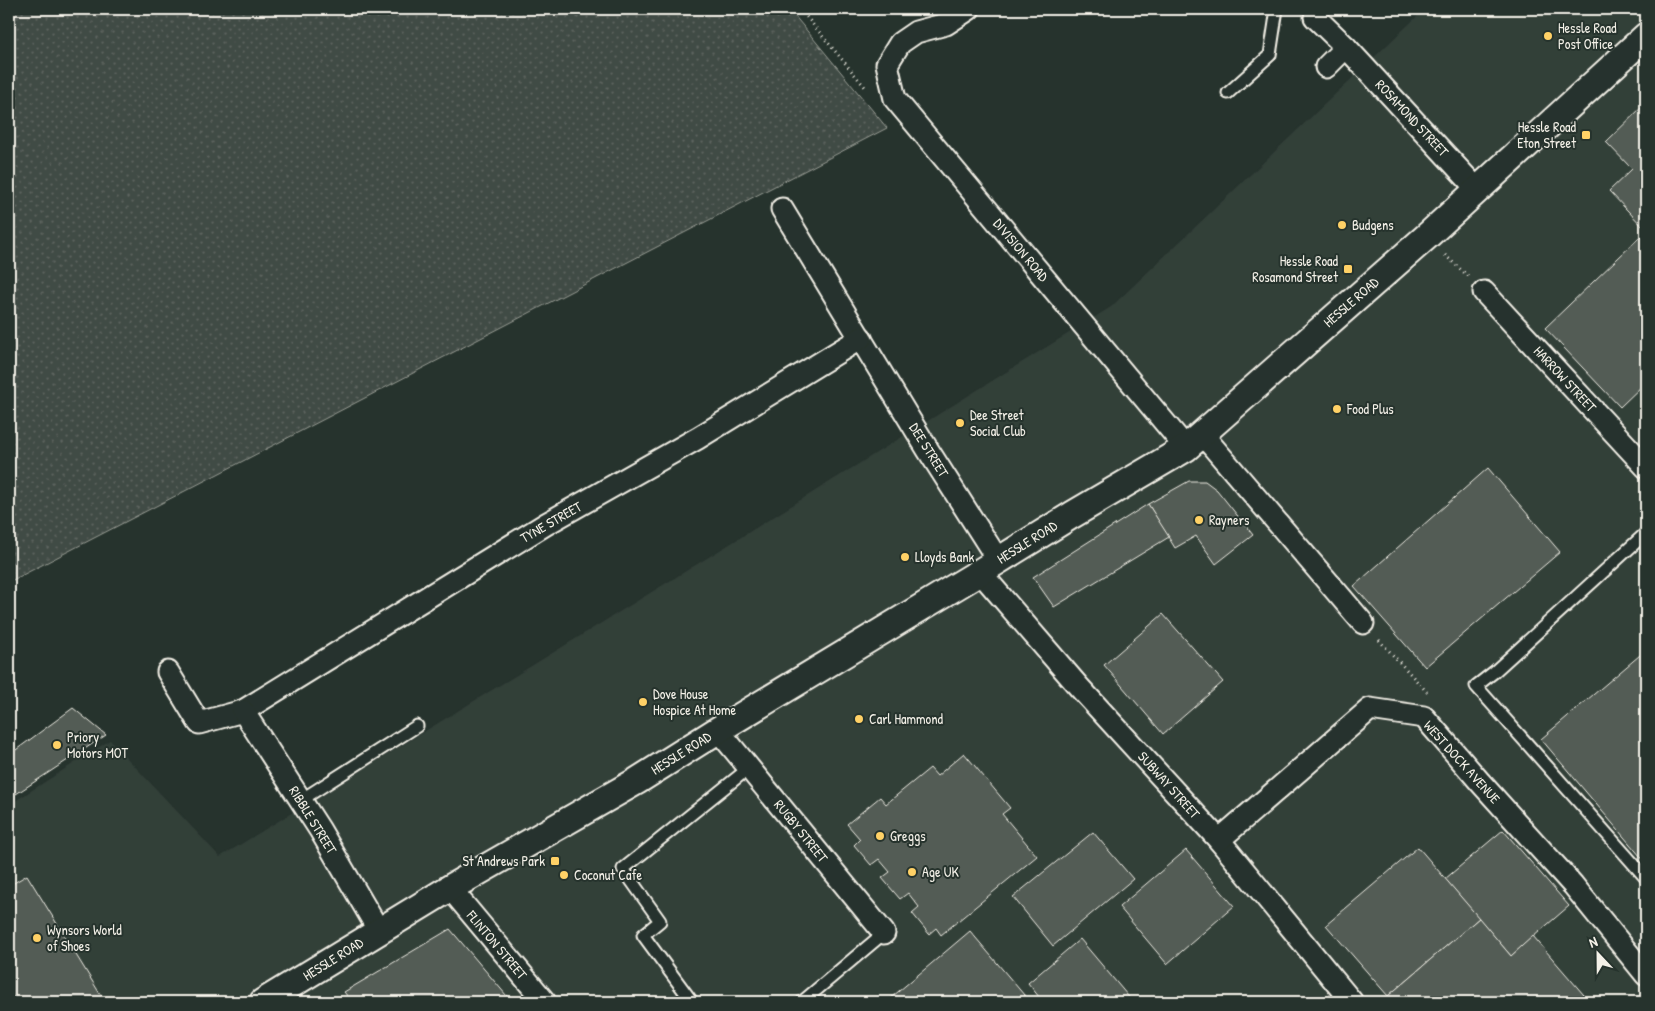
<svg xmlns="http://www.w3.org/2000/svg" width="1655" height="1011" font-family="'Patrick Hand',sans-serif">
	<defs>
		<pattern id="grass-dots" width="8" height="8" patternUnits="userSpaceOnUse" patternTransform="scale(1.25)"><rect width="8" height="8" fill="#414b45"/><path d="M2 2h.1M6 6h.1" fill="none" stroke="#5d6560" stroke-width="1.8" stroke-linecap="round"/></pattern>
	</defs>
	<rect width="100%" height="100%" fill="#26332d"/>
	<filter id="ink" filterUnits="userSpaceOnUse"><feTurbulence type="fractalNoise" baseFrequency=".02" numOctaves="2"/><feDisplacementMap in="SourceGraphic" scale="10" xChannelSelector="R" yChannelSelector="G"/><feConvolveMatrix kernelMatrix="1 2 1 2 8 2 1 2 1" color-interpolation-filters="sRGB"/></filter>
	<g filter="url(#ink)">
		<!-- built -->
		<path fill="#333f39" d="M1425 9H1646V1002H9V805L110 740 220 857 738 539 1111 307Z"/>
		<!-- grass -->
		<path fill="url(#grass-dots)" stroke="#9a9e96" d="M9 9H789L887 128 9 582Z"/>
		<!-- building -->
		<g fill="#525c55" stroke="#f4f1e8">
			<path d="M1646 103V230L1609 191 1632 169 1606 142Z"/>
			<path d="M1641 236 1646 242V382L1620 407 1545 328Z"/>
			<path d="M1488 468 1560 552 1425 667 1354 586Z"/>
			<path d="M1189 481H1205L1217 490 1253 535 1216 564 1196 536 1175 548 1148 504Z"/>
			<path d="M1148 504 1169 537 1054 607 1033 577Z"/>
			<path d="M1163 614 1223 682 1163 734 1104 665Z"/>
			<path d="M1646 650V863L1541 739Z"/>
			<path d="M73 708 106 735 16 794 9 783V755Z"/>
			<path d="M964 753 1010 808 1002 814 1037 856 941 935 936 928 929 934 912 913 919 907 908 893 900 899 882 878 890 872 879 859 871 865 854 845 860 839 847 824 880 797 886 804 930 768 937 776Z"/>
			<path d="M1503 830 1569 906 1511 956 1445 879Z"/>
			<path d="M1093 832 1133 879 1053 946 1013 897Z"/>
			<path d="M1418 847 1479 918 1388 996 1326 925Z"/>
			<path d="M1186 850 1234 906 1167 964 1119 907Z"/>
			<path d="M27 875 105 1002H16L9 990V886Z"/>
			<path d="M1479 918 1511 956 1533 936 1590 1002H1393L1388 996Z"/>
			<path d="M450 929 512 1002H352L344 992Z"/>
			<path d="M970 931 1030 1002H886Z"/>
			<path d="M1080 939 1133 1002H1043L1028 983Z"/>
		</g>
		<g fill="none" stroke-linecap="round" stroke-linejoin="round">
			<!-- service casing -->
			<g stroke="#f4f1e8" stroke-width="15">
				<g id="service">
					<path d="M1228 93 1270 55 1277 9"/>
					<path d="M1646 533 1494 672 1476 686 1646 878"/>
					<path d="M301 800 417 726"/>
					<path d="M686 1002 690 999 643 935 660 921 623 869 749 768"/>
					<path d="M802 1002 884 933"/>
				</g>
			</g>
			<!-- minor casing -->
			<g stroke="#f4f1e8" stroke-width="25">
				<g id="minor">
					<path d="M969 9 946 24 916 32 900 43 887 64 895 99 1186 448"/>
					<path d="M1315 17 1346 47 1477 189"/>
					<path d="M1326 67 1346 47"/>
					<path d="M782 209 928 450 998 560"/>
					<path d="M1484 292 1646 467"/>
					<path d="M1202 434 1363 623"/>
					<path d="M980 572 1079 687 1219 840 1352 1002"/>
					<path d="M168 672 199 723 243 711 546 524 698 438 861 338"/>
					<path d="M243 711 320 830 379 931"/>
					<path d="M718 730 884 933"/>
					<path d="M1219 840 1370 709 1424 717 1480 782 1573 885 1646 975"/>
					<path d="M450 888 545 1002"/>
				</g>
			</g>
			<!-- tertiary casing -->
			<g stroke="#f4f1e8" stroke-width="30">
				<path id="tertiary" d="M263 1002 450 888 637 781 718 730 980 572 1072 515 1186 448 1426 237 1646 36"/>
			</g>
			<!-- path -->
			<g stroke="#f4f1e8" stroke-width="3" stroke-dasharray="1 4" stroke-linecap="butt">
				<path d="M800 9 865 87"/>
				<path d="M1445 255 1468 276"/>
				<path d="M1379 640 1427 692"/>
			</g>
			<!-- service -->
			<use href="#service" stroke="#26332d" stroke-width="11"/>
			<!-- minor -->
			<use href="#minor" stroke="#26332d" stroke-width="21"/>
			<!-- tertiary -->
			<use href="#tertiary" stroke="#26332d" stroke-width="26"/>
		</g>
	</g>
	<!-- markers -->
	<g fill="#ffd166" stroke="#26332d" stroke-width="2">
		<circle cx="1548" cy="36" r="5"/>
		<rect x="1581" y="130" width="10" height="10" rx="2.5"/>
		<circle cx="1342" cy="225" r="5"/>
		<rect x="1343" y="264" width="10" height="10" rx="2.5"/>
		<circle cx="1337" cy="409" r="5"/>
		<circle cx="960" cy="423" r="5"/>
		<circle cx="1199" cy="520" r="5"/>
		<circle cx="905" cy="557" r="5"/>
		<circle cx="643" cy="702" r="5"/>
		<circle cx="859" cy="719" r="5"/>
		<circle cx="57" cy="745" r="5"/>
		<circle cx="880" cy="836" r="5"/>
		<rect x="550" y="856" width="10" height="10" rx="2.5"/>
		<circle cx="912" cy="872" r="5"/>
		<circle cx="564" cy="875" r="5"/>
		<circle cx="37" cy="938" r="5"/>
	</g>
	<g text-anchor="middle" stroke-width="4" stroke-linejoin="round" paint-order="stroke">
		<!-- poi labels -->
		<g font-size="14" fill="#f4f1e8" stroke="#26332d" text-anchor="start">
			<text x="1558" y="33">Hessle Road<tspan x="1558" dy="16">Post Office</tspan></text>
			<text x="1576" y="132" text-anchor="end">Hessle Road<tspan x="1576" dy="16">Eton Street</tspan></text>
			<text x="1352" y="230">Budgens</text>
			<text x="1338" y="266" text-anchor="end">Hessle Road<tspan x="1338" dy="16">Rosamond Street</tspan></text>
			<text x="1347" y="414">Food Plus</text>
			<text x="970" y="420">Dee Street<tspan x="970" dy="16">Social Club</tspan></text>
			<text x="1209" y="525">Rayners</text>
			<text x="915" y="562">Lloyds Bank</text>
			<text x="653" y="699">Dove House<tspan x="653" dy="16">Hospice At Home</tspan></text>
			<text x="869" y="724">Carl Hammond</text>
			<text x="67" y="742">Priory<tspan x="67" dy="16">Motors MOT</tspan></text>
			<text x="890" y="841">Greggs</text>
			<text x="545" y="866" text-anchor="end">St Andrews Park</text>
			<text x="922" y="877">Age UK</text>
			<text x="574" y="880">Coconut Cafe</text>
			<text x="47" y="935">Wynsors World<tspan x="47" dy="16">of Shoes</tspan></text>
		</g>
		<!-- street labels -->
		<g font-size="14" fill="#f4f1e8" stroke="#26332d">
			<text transform="translate(1412 118) rotate(47)" y="5">ROSAMOND STREET</text>
			<text transform="translate(1021 250) rotate(50)" y="5">DIVISION ROAD</text>
			<text transform="translate(1351 302) rotate(-41)" y="5">HESSLE ROAD</text>
			<text transform="translate(1565 379) rotate(47)" y="5">HARROW STREET</text>
			<text transform="translate(929 450) rotate(58)" y="5">DEE STREET</text>
			<text transform="translate(551 522) rotate(-30)" y="5">TYNE STREET</text>
			<text transform="translate(1027 542) rotate(-32)" y="5">HESSLE ROAD</text>
			<text transform="translate(681 753) rotate(-32)" y="5">HESSLE ROAD</text>
			<text transform="translate(1462 762) rotate(48)" y="5">WEST DOCK AVENUE</text>
			<text transform="translate(1169 785) rotate(48)" y="5">SUBWAY STREET</text>
			<text transform="translate(313 820) rotate(58)" y="5">RIBBLE STREET</text>
			<text transform="translate(801 831) rotate(51)" y="5">RUGBY STREET</text>
			<text transform="translate(497 945) rotate(50)" y="5">FLINTON STREET</text>
			<text transform="translate(333 959) rotate(-32)" y="5">HESSLE ROAD</text>
		</g>
	</g>
	<!-- margin -->
	<rect width="1655" height="1011" fill="none" stroke="#26332d" stroke-width="30"/>
	<rect x="15" y="15" width="1625" height="981" fill="none" stroke="#f4f1e8" stroke-width="2" filter="url(#ink)"/>
	<!-- north arrow -->
	<g transform="translate(1598 954) rotate(338)" stroke="#26332d" stroke-width="4" paint-order="stroke">
	<path d="M0-4L9 19L0 12L-9 19Z" fill="#f4f1e8"/>
	<text y="-8" font-size="14" font-weight="bold" text-anchor="middle" fill="#f4f1e8">N</text>
	</g>
</svg>
